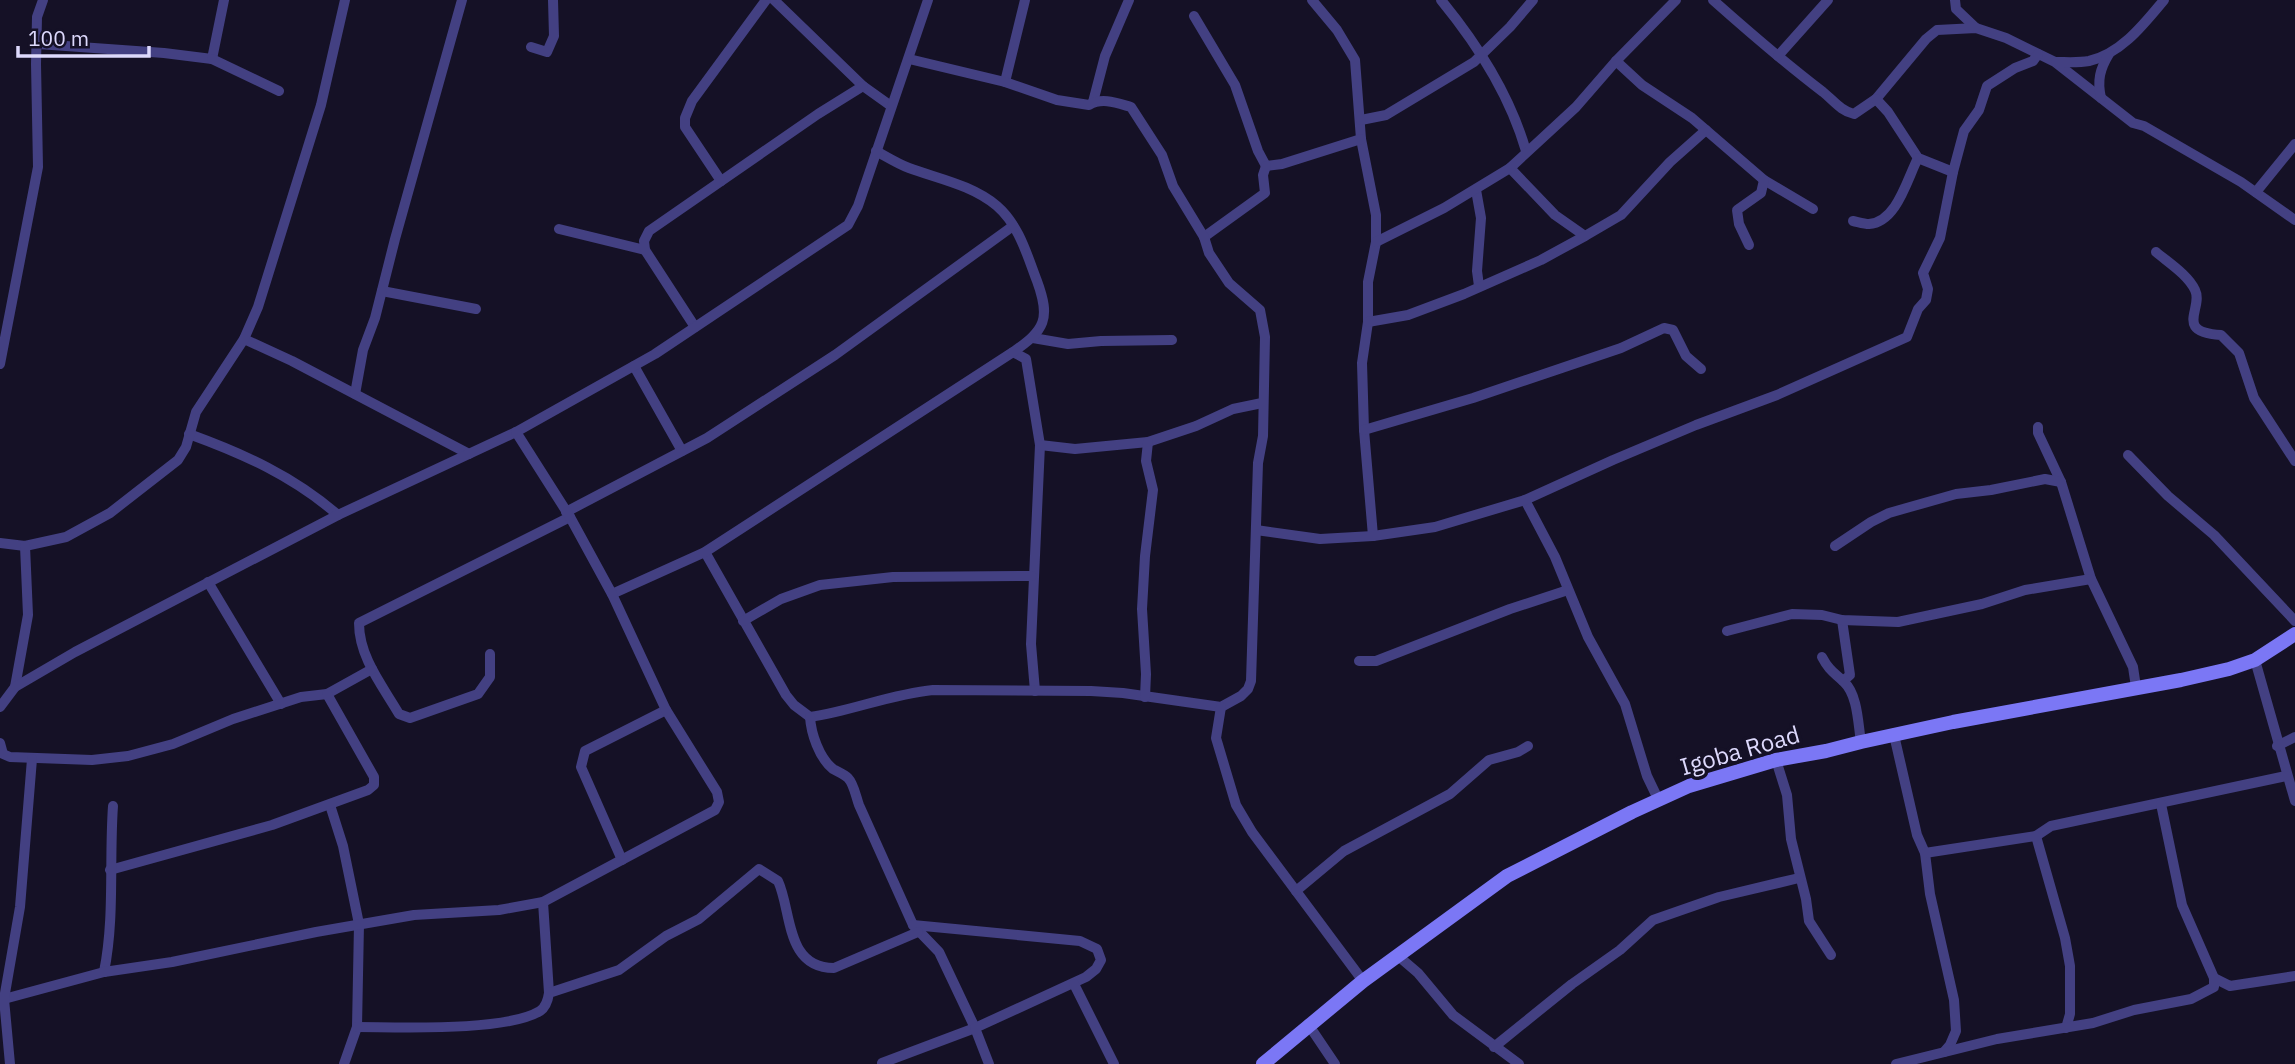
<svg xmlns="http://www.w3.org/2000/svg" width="2295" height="1064" font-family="'IBM Plex Sans',sans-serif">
	<rect width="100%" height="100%" fill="#151126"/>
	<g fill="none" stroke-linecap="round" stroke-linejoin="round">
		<!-- street -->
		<g stroke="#434082" stroke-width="10">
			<path d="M774 0 863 86 891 106"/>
			<path d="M1312 0 1337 30 1355 60 1361 139 1376 215V242L1368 282V322L1362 363 1364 430 1373 536"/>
			<path d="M1441 0C1478 45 1510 95 1526 151"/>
			<path d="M1713 0C1749 32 1785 63 1823 92 1834 101 1841 111 1854 114L1876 99 1926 39 1937 30 1976 28 2006 38 2055 62 2133 123 2144 126 2241 182 2295 220"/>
			<path d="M1955 0 1956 9 1976 28"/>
			<path d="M1194 16 1235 85 1258 151 1266 166 1282 164 1361 139"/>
			<path d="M38 44 164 53 212 59 224 0"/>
			<path d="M531 47 547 52 554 36 553 0"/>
			<path d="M1778 56 1828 0"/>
			<path d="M212 59 279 91"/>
			<path d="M1616 61 1642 85 1692 118 1764 180 1813 209"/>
			<path d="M2056 62C2066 62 2078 63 2089 61 2121 54 2144 24 2164 0"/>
			<path d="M1005 82 1025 0"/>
			<path d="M2101 98C2097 80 2100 69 2109 54"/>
			<path d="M1876 99 1888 112 1918 158 1953 172"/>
			<path d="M1093 102 1105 56 1129 0"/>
			<path d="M1361 120 1386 115 1474 62 1510 27 1533 0"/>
			<path d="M1510 168 1555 215 1585 236"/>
			<path d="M721 181 685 127V118L692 101 766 0"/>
			<path d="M1476 190 1481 218 1477 271 1479 286"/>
			<path d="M2256 192 2295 144"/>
			<path d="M1853 221C1858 222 1864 224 1869 224 1897 222 1907 179 1918 158"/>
			<path d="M559 229 645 250"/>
			<path d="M1204 237 1265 193 1263 175 1266 166"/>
			<path d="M1376 242 1444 208 1510 168 1576 107 1616 61 1676 0"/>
			<path d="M1749 245 1739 224 1737 210 1761 193 1764 180"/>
			<path d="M2156 252C2169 263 2188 275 2195 290 2204 308 2173 332 2221 335L2239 353 2254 398 2295 461"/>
			<path d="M382 291 476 309"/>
			<path d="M1368 322 1408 315 1464 294 1541 260 1585 236 1621 215 1670 162 1706 130"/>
			<path d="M695 327 645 250 644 241 649 231 818 114 863 86"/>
			<path d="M1033 338 1068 344 1101 341 1172 340"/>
			<path d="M244 339 292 361 469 454"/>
			<path d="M1013 352 1026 359 1040 445 1031 644 1035 691"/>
			<path d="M0 364 38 167 36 64 37 17 43 0"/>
			<path d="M634 366 682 451"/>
			<path d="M355 394 363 350 375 318 395 239 462 0"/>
			<path d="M2038 427V433L2061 482 2091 579 2133 667 2136 687"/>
			<path d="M1364 430 1473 398 1621 348 1664 328 1673 330 1686 356 1701 369"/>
			<path d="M189 434C244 454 293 476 338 515"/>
			<path d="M1040 445 1075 449 1148 442 1196 426 1233 409 1262 403"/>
			<path d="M2128 455 2168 496 2214 535 2295 621"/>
			<path d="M1525 500 1555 557 1588 637 1625 704 1647 776 1659 801"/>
			<path d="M566 512 707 438 835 355 1013 226"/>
			<path d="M1256 530 1320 539 1373 536 1435 527 1525 500 1613 460 1696 425 1777 395 1907 337 1918 309 1926 300 1928 289 1923 273 1940 238 1953 172 1964 131 1979 110 1987 86 2015 68 2033 61 2038 54"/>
			<path d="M0 543 25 546 66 537 110 513 178 460 186 447 196 412 244 339 258 307 321 105 345 0"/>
			<path d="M1835 546 1871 522 1889 513 1910 507 1956 494 1991 490 2045 479 2061 482"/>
			<path d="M705 552 786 695 794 705 810 717C852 711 891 694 933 690L1091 691 1123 693 1221 707 1241 696 1248 689 1251 681 1258 463 1263 436 1265 337 1260 310 1229 283 1209 253 1204 237 1173 186 1162 155 1131 107C1117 103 1102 97 1089 105L1057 100 1005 82 909 59"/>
			<path d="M208 582 281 704"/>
			<path d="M612 594 705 552 1013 352C1045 330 1051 319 1037 281 1027 255 1019 225 997 206 972 185 939 179 909 168 898 164 887 157 876 151"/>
			<path d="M1842 620 1850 675 1843 681"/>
			<path d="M743 621 781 599 820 585 893 577 1032 576"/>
			<path d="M1727 631 1792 614 1822 615 1842 620 1898 622 1982 604 2025 590 2091 579"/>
			<path d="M490 654V677L478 694 410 718 399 714C382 685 359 657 359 623L570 517"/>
			<path d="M1822 657C1830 672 1834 672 1844 682 1858 695 1858 724 1861 742"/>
			<path d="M2255 660 2295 801"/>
			<path d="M1359 661H1376L1510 609 1568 590"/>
			<path d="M15 687 28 615 25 546"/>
			<path d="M1145 697 1146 674 1142 609 1145 556 1153 490 1146 461 1148 442"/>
			<path d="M0 707 15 687 75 652 338 515 516 432 655 354 848 225 858 206 928 0"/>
			<path d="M1221 707 1216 738 1236 805 1252 832 1363 981"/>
			<path d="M810 717C811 733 819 758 833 769 838 772 844 774 848 778 854 784 856 797 859 805L913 925 939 952 975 1028 882 1063"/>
			<path d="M1894 735 1917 835 1925 853 1930 894 1954 1000 1956 1031 1950 1045 1944 1052"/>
			<path d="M0 743 3 754 10 757 92 760 128 756 173 744 233 719 301 697 327 694 372 669"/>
			<path d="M2277 746 2295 737"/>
			<path d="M1776 760 1787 795 1791 839 1806 899 1809 921 1831 955"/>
			<path d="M330 805 343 846 359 924 357 1027 344 1064"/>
			<path d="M2036 836 2065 938 2070 966V1014L2066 1028"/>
			<path d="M1925 853 2036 836 2051 826 2286 776"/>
			<path d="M622 860 581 767 585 751 666 710"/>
			<path d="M110 870 272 825 368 790 374 785V777L327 694"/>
			<path d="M1296 891 1344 851 1450 794 1489 760 1518 752 1528 746"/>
			<path d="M543 902 549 993"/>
			<path d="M913 925 1080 941 1097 949 1101 960 1096 969 1086 977 975 1028 989 1064"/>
			<path d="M1397 955 1418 973 1453 1015 1519 1064"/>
			<path d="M104 972C115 917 109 862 113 806"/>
			<path d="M2214 978 2230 986 2295 976"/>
			<path d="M1074 984 1114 1064"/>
			<path d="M4 999 104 972 172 962 316 932 414 915 499 910 543 902 715 810 719 802 717 792 666 710 612 594 570 517 516 432"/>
			<path d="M1308 1024 1335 1064"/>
			<path d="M357 1027C399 1027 505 1032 540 1011 546 1007 548 1000 549 993L619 970 666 936 699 919 759 869 778 881C792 911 785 968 834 968L918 932"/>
			<path d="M1494 1047 1572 984 1620 950 1653 920 1719 897 1799 878"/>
			<path d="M10 1064 4 999 20 907 32 759"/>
			<path d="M1896 1064 1997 1039 2093 1023 2134 1010 2191 999 2214 987V978L2182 905 2161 804"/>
		</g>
		<!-- secondary -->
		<path stroke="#7b77f5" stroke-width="14" d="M1263 1064 1363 981 1507 876 1632 812 1689 786 1776 760 1826 751 1861 742 1953 722 2181 680 2229 669 2255 660 2295 634"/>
	</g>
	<g text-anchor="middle" stroke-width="7" stroke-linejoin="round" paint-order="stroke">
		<!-- street labels -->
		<g font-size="24" fill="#ddd9fc" stroke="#151126">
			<text transform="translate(1740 751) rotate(-16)" y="8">Igoba Road</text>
		</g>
	</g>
	<!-- scale -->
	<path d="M18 46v10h131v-10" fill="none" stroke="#ddd9fc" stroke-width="3.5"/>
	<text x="28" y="46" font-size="21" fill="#ddd9fc" stroke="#151126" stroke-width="5" paint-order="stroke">100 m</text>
</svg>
